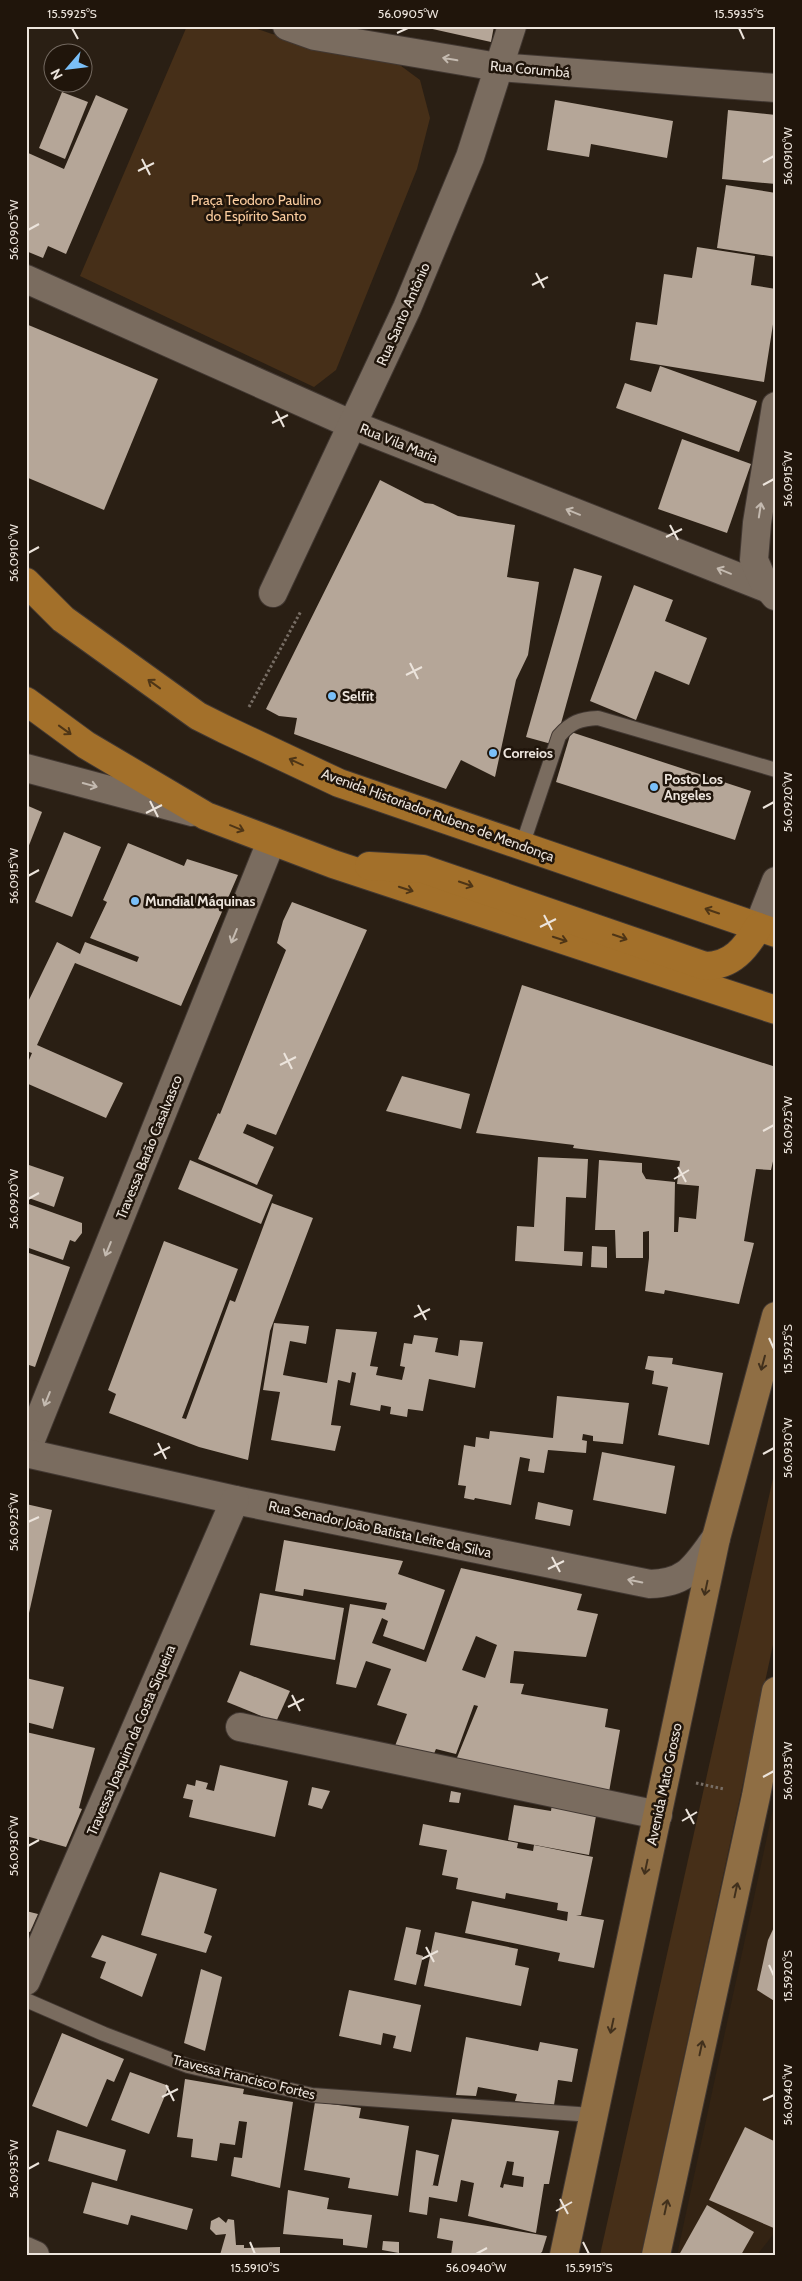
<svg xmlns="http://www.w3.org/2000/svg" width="802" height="2281" font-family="Cabin,sans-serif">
	<rect width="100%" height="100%" fill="#2a1f14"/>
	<!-- built -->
	<path fill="#332313" d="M776 1795V2231L757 2255H677Z"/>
	<!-- green -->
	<g fill="#462f18">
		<path d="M187 26H249L272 34 389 57 420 80 430 118 417 169 336 370 314 387 80 276Z"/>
		<path d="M776 1465V1631L641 2255H600Z"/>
	</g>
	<!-- building -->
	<g fill="#b5a698" fill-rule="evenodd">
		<path d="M419 26H494L491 42Z"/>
		<path d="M62 92 88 102 65 159 39 148Z"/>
		<path d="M96 95 128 109 66 254 48 246 43 258 26 251V152L64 169Z"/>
		<path d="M555 100 673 121 667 158 591 144 589 157 547 150Z"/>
		<path d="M728 110 776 115V184L722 179Z"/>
		<path d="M726 185 776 193V257L717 248Z"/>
		<path d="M697 247 755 256 751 285 776 289V305L764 382 630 360 636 322 657 325 664 274 692 278Z"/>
		<path d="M26 324 158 379 104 510 26 477Z"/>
		<path d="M660 366 757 401 739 452 616 408 625 383 651 392Z"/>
		<path d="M682 439 751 464 727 533 658 509Z"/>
		<path d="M380 480 425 503 433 504 458 516 515 525 507 577 539 582 528 655 516 680 495 777 461 760 446 789 294 734 297 718 279 716 266 709Z"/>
		<path d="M574 568 602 576 555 745 526 737Z"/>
		<path d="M634 585 673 600 665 621 707 638 689 685 655 671 636 720 590 701Z"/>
		<path d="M571 732 751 791 735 840 556 782Z"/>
		<path d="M26 805 42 812 26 853Z"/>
		<path d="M64 832 101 847 72 917 35 902Z"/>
		<path d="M128 843 184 866 187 859 238 875 181 1006 75 963 37 1045 123 1083 106 1118 26 1083V1067L32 1053 26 1051V1006L57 942 80 954 85 942 137 962 139 957 90 938 107 902 103 900Z"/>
		<path d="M292 902 367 930 276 1135 247 1124 243 1133 274 1147 257 1185 198 1159 218 1113 220 1114 286 950 277 943 283 921Z"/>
		<path d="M522 985 776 1067V1148L771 1170 756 1169 744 1241 754 1243 739 1304 665 1290 664 1294 645 1291 649 1258V1231L643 1232V1258H616L615 1230H595L599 1160 642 1163V1172L646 1179 675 1182 674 1232H678L679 1217 696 1219 699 1186 677 1184 680 1161 573 1148 574 1145 476 1133Z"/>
		<path d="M402 1076 470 1094 461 1129 386 1111Z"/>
		<path d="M538 1157 588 1159 586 1198 566 1197 564 1251 583 1252 582 1266 515 1261 517 1226 534 1227Z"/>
		<path d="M190 1160 273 1195 261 1224 178 1189Z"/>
		<path d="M26 1164 64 1177 54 1207 26 1197Z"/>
		<path d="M26 1203 82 1223V1233L75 1242 70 1240 63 1260 26 1247Z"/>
		<path d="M272 1203 313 1218 270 1331 248 1460 199 1447 109 1413 116 1394 108 1390 164 1241 238 1269 182 1418 186 1419 230 1300 235 1302Z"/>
		<path d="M592 1246 607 1247V1268L591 1267Z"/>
		<path d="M29 1253 70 1267 35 1367 26 1364V1261Z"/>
		<path d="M274 1323 309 1326 306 1344 290 1341 283 1375 327 1383 336 1329 377 1332 370 1366 378 1367 376 1375 402 1380 405 1367 400 1366 404 1343 412 1344 414 1335 438 1338 435 1352 458 1356 460 1340 483 1342 475 1388 429 1379 423 1411 408 1409 407 1417 390 1414 391 1407 381 1405 380 1411 350 1405 356 1373 352 1372 350 1383 338 1380 331 1425 341 1426 335 1451 271 1440 280 1392 263 1390Z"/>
		<path d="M648 1356 673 1358 672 1364 723 1373 709 1445 658 1435 668 1387 652 1384 654 1371 645 1369Z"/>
		<path d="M557 1396 629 1403 623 1444 593 1441V1436L583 1434 582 1440 587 1441 586 1453 548 1450 544 1473 528 1471 530 1459 520 1457 511 1505 475 1498 474 1500 464 1498 466 1486 458 1485 464 1445 475 1447 476 1437 489 1439 490 1431 553 1438Z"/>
		<path d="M602 1452 675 1466 666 1514 593 1500Z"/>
		<path d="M538 1502 573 1510 570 1526 535 1519Z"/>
		<path d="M26 1504 52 1510 27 1622 26 1621Z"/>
		<path d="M284 1540 403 1561 398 1574 445 1590 424 1650 383 1636 388 1621 382 1618 372 1643 426 1662 461 1568 582 1594 577 1610 598 1614 586 1657 514 1651 510 1683 524 1684 521 1694 608 1709 605 1727 620 1730 609 1792 454 1765 478 1706 474 1705 456 1754 436 1749 430 1763 392 1754 407 1714 377 1705 391 1669 366 1661 356 1688 336 1684 350 1604 385 1610 387 1603 304 1589 303 1596 275 1591ZM476 1636 497 1645 485 1678 462 1670Z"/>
		<path d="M260 1593 344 1608 335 1660 250 1645Z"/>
		<path d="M240 1671 290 1691 276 1722 227 1702Z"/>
		<path d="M26 1678 64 1687 53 1729 26 1722Z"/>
		<path d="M26 1732 95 1748 79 1808 82 1809 66 1847 26 1836Z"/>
		<path d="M220 1765 288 1781 275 1837 189 1817 193 1800 183 1798 187 1784 195 1786 196 1780 208 1783 206 1789 214 1791Z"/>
		<path d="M312 1787 330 1791 322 1809 308 1805Z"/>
		<path d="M451 1791 461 1793 459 1803 449 1802Z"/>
		<path d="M553 1796 598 1805 589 1855 508 1840 514 1805 551 1811Z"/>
		<path d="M423 1824 518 1843 517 1848 533 1851 534 1845 593 1857 581 1915H576L604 1920 594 1968 558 1961 560 1953 465 1933 472 1901 567 1921 568 1912 557 1910 558 1903 506 1893 505 1899 456 1889 458 1878 442 1875 447 1850 419 1845Z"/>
		<path d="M160 1872 217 1889 204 1933 212 1936 206 1953 141 1935Z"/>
		<path d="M26 1911 38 1914 30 1932 26 1931Z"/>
		<path d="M776 1923V2002L757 1990 768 1940Z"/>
		<path d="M406 1927 421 1930 416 1954 423 1956 416 1985 394 1980Z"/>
		<path d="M435 1932 518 1949 515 1965 529 1968 521 2006 424 1986Z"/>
		<path d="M102 1935 157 1954 142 1997 100 1978 106 1962 91 1957Z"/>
		<path d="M201 1969 222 1977 205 2051 184 2043Z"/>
		<path d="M349 1990 421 2005 411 2052 393 2048 396 2036 383 2033 381 2045 339 2036Z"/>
		<path d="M62 2033 124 2059 114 2082 107 2079 87 2127 32 2106Z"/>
		<path d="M466 2037 538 2051 540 2042 578 2049 572 2082 558 2080 554 2105 515 2101 517 2094 478 2087 476 2096 456 2095Z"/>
		<path d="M130 2072 169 2086 149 2134 111 2120Z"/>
		<path d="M185 2079 244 2089 243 2094 293 2102 280 2188 231 2176 234 2157 242 2158 247 2122 239 2121 235 2145 220 2143 217 2161 191 2157 193 2139 177 2137Z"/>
		<path d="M315 2102 361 2108 359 2118 409 2126 398 2196 348 2188 350 2178 304 2170Z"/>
		<path d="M452 2119 559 2131 549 2184H544L536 2233 468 2216 474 2183 461 2180 457 2202 429 2197 427 2215 409 2212 416 2150 439 2155 433 2185H431L438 2186ZM507 2161 514 2162 512 2175 524 2177 523 2187 504 2184 503 2188 500 2187Z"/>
		<path d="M745 2127 776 2142V2229L709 2200Z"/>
		<path d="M57 2130 126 2150 117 2181 48 2161Z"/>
		<path d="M92 2182 193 2209 187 2230 131 2215 128 2225 83 2213Z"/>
		<path d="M288 2190 329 2198 327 2209 372 2215 367 2248 343 2245V2239L283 2234Z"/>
		<path d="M707 2205 754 2232 741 2255H679Z"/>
		<path d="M219 2217 226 2223 228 2219 234 2220 236 2245H244V2248L280 2247V2255H220L226 2234 216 2235 210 2229 211 2221Z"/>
		<path d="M440 2218 547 2236 542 2252 538 2255H451L453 2241 437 2238Z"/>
		<path d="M383 2241 399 2242V2253L382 2250Z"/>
	</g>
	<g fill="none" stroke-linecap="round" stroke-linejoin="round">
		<!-- lane casing -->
		<g stroke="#423832" stroke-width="16">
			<g id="lane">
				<path d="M522 846 559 736C571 722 580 719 598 718L776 770"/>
				<path d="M26 2000 104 2034 188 2066 312 2095 592 2115"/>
			</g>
		</g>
		<!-- street casing -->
		<g stroke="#423832" stroke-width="30">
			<g id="street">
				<path d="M287 26 315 36 498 67 776 88"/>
				<path d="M26 279 353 425 769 589"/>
				<path d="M273 593 407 308 470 157 512 26"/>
				<path d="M775 596 763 581 754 560 757 523 776 406"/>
				<path d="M26 768 192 812"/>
				<path d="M758 927 776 881"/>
				<path d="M26 1452 271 842"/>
				<path d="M26 1453 235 1500 650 1584C688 1583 695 1566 716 1538"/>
				<path d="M240 1727 658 1815"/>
				<path d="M26 1981 235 1500"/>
				<path d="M26 2251 35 2255"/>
			</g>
		</g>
		<!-- secondary casing -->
		<g stroke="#423832" stroke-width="30">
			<g id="secondary">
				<path d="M564 2255 716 1538 776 1316"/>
				<path d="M656 2255 756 1796 776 1691"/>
			</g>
		</g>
		<!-- primary casing -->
		<g stroke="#423832" stroke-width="30">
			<g id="primary">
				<path d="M26 582 63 619 198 716 224 729 339 783 776 933"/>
				<path d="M26 701 86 745 206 816 333 864 776 1010"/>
				<path d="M369 866 423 869 705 966C732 966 746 948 758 927"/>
			</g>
		</g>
		<!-- path -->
		<g stroke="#776d64" stroke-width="3" stroke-dasharray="2.5 2.5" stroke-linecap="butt">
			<path d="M249 707 301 611"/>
			<path d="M696 1783 724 1789"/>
		</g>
		<!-- lane -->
		<use href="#lane" stroke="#7a6c5f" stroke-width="14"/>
		<!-- street -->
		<use href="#street" stroke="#7a6c5f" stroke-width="28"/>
		<!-- secondary -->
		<use href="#secondary" stroke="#8f6e44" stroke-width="28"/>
		<!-- primary -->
		<use href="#primary" stroke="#a3702a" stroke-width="28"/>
	</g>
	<!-- one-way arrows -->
	<defs><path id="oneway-shaft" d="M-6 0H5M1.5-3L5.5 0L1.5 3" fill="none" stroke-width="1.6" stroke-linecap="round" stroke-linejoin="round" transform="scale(1.25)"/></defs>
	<g stroke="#c4bab0">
		<use href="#oneway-shaft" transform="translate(450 59) rotate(-170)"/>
		<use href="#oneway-shaft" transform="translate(760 510) rotate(-81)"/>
		<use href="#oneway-shaft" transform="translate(573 512) rotate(-158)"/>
		<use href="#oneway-shaft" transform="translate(724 571) rotate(-158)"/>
		<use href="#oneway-shaft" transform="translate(90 785) rotate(15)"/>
		<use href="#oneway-shaft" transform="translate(234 936) rotate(112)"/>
		<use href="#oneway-shaft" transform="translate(108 1249) rotate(112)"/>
		<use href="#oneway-shaft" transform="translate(47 1399) rotate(112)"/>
		<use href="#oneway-shaft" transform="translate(635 1581) rotate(-169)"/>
	</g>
	<g stroke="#4e3516">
		<use href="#oneway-shaft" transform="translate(154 684) rotate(-144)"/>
		<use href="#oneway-shaft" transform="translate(65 730) rotate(36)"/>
		<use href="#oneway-shaft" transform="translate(296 762) rotate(-155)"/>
		<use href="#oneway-shaft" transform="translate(237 828) rotate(22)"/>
		<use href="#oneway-shaft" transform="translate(466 884) rotate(19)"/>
		<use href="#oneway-shaft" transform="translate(406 889) rotate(18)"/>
		<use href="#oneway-shaft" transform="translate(712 911) rotate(-161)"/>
		<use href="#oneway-shaft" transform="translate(620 937) rotate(19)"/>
		<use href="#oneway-shaft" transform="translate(560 939) rotate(18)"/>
	</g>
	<g stroke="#41301c">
		<use href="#oneway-shaft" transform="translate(763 1363) rotate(105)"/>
		<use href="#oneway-shaft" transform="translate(706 1588) rotate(102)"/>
		<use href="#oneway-shaft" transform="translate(646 1867) rotate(102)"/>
		<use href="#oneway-shaft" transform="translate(736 1890) rotate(-78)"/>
		<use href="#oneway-shaft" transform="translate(612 2026) rotate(102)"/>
		<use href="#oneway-shaft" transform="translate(701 2048) rotate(-78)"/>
		<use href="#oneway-shaft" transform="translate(666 2207) rotate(-78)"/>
	</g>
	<!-- ticks -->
	<path fill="none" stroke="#ece4dc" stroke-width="2" d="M72 28 78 39M739 28 744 39M397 33 408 28M142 159 150 175M763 162 774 156M138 171 154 163M28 230 39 224M536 273 544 288M532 285 548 277M276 411 284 427M272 423 288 415M763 485 774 479M670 525 678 540M666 537 682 529M28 553 39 547M410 663 418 679M406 675 422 667M150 801 158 817M763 808 774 802M146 813 162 805M28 876 39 870M544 915 552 930M540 927 556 919M284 1053 292 1069M280 1065 296 1057M763 1131 774 1125M678 1167 686 1182M674 1179 689 1170M28 1199 39 1193M418 1305 426 1320M414 1317 430 1309M769 1338 774 1349M158 1443 166 1459M763 1454 774 1448M154 1455 170 1447M28 1522 39 1517M552 1557 560 1572M548 1569 564 1561M292 1695 300 1711M288 1707 304 1699M763 1777 774 1771M686 1809 694 1824M682 1821 697 1812M28 1846 39 1840M426 1947 434 1962M422 1959 438 1951M769 1965 774 1976M166 2085 174 2101M162 2097 178 2089M763 2100 774 2095M28 2169 39 2163M560 2199 568 2214M556 2211 572 2202M250 2242 255 2254M583 2242 589 2254M476 2254 487 2248"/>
	<!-- markers -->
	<g fill="#7abff8" stroke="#20150b" stroke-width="2">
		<circle cx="332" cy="696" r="5"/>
		<circle cx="493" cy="753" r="5"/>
		<circle cx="654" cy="787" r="5"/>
		<circle cx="135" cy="901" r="5"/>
	</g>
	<g text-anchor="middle" stroke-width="5" stroke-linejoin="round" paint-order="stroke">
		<!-- street labels -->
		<g font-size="14" fill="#ece4dc" stroke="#20150b">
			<text transform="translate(530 69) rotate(5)" y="5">Rua Corumbá</text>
			<text transform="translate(403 314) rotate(-66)" y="5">Rua Santo Antônio</text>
			<text transform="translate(399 443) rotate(22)" y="5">Rua Vila Maria</text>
			<text transform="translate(438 815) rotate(20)" y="5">Avenida Historiador Rubens de Mendonça</text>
			<text transform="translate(149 1147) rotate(-68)" y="5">Travessa Barão Casalvasco</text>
			<text transform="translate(380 1529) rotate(12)" y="5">Rua Senador João Batista Leite da Silva</text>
			<text transform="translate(131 1740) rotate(-67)" y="5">Travessa Joaquim da Costa Siqueira</text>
			<text transform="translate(664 1784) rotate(-78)" y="5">Avenida Mato Grosso</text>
			<text transform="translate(244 2077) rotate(14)" y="5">Travessa Francisco Fortes</text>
		</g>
		<!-- park labels -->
		<g font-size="14" fill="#fccd9f" stroke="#20150b">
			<text x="256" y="205">Praça Teodoro Paulino<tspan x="256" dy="16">do Espírito Santo</tspan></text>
		</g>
		<!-- poi labels -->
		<g font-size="14" font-weight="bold" fill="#ece4dc" stroke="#20150b" text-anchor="start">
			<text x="342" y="701">Selfit</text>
			<text x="503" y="758">Correios</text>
			<text x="664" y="784">Posto Los<tspan x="664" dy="16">Angeles</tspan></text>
			<text x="145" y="906">Mundial Máquinas</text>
		</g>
	</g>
	<!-- border -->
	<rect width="802" height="2281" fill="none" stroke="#20150b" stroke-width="55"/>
	<!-- north arrow -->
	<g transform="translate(68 68) rotate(242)"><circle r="24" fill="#20150b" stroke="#72685f"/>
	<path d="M0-4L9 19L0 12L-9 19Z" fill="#7abff8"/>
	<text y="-8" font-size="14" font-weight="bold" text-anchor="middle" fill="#ece4dc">N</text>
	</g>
	<rect x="28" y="28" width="746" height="2226" fill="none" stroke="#ece4dc" stroke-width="2"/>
	<g font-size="12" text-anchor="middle" fill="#ece4dc">
		<text x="72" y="18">15.5925°S</text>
		<text x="408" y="18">56.0905°W</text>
		<text x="739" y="18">15.5935°S</text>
		<text transform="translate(788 156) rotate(-90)" y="4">56.0910°W</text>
		<text transform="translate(14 230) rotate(-90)" y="4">56.0905°W</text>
		<text transform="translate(788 479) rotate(-90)" y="4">56.0915°W</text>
		<text transform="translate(14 553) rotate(-90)" y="4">56.0910°W</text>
		<text transform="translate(788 802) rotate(-90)" y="4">56.0920°W</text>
		<text transform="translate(14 876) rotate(-90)" y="4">56.0915°W</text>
		<text transform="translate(788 1125) rotate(-90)" y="4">56.0925°W</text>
		<text transform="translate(14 1199) rotate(-90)" y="4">56.0920°W</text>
		<text transform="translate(788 1349) rotate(-90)" y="4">15.5925°S</text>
		<text transform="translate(788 1448) rotate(-90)" y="4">56.0930°W</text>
		<text transform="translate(14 1522) rotate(-90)" y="4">56.0925°W</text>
		<text transform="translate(788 1771) rotate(-90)" y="4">56.0935°W</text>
		<text transform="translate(14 1846) rotate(-90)" y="4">56.0930°W</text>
		<text transform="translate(788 1976) rotate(-90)" y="4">15.5920°S</text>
		<text transform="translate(788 2095) rotate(-90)" y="4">56.0940°W</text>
		<text transform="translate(14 2169) rotate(-90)" y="4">56.0935°W</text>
		<text x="255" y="2272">15.5910°S</text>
		<text x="476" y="2272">56.0940°W</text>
		<text x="589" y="2272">15.5915°S</text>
	</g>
</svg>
